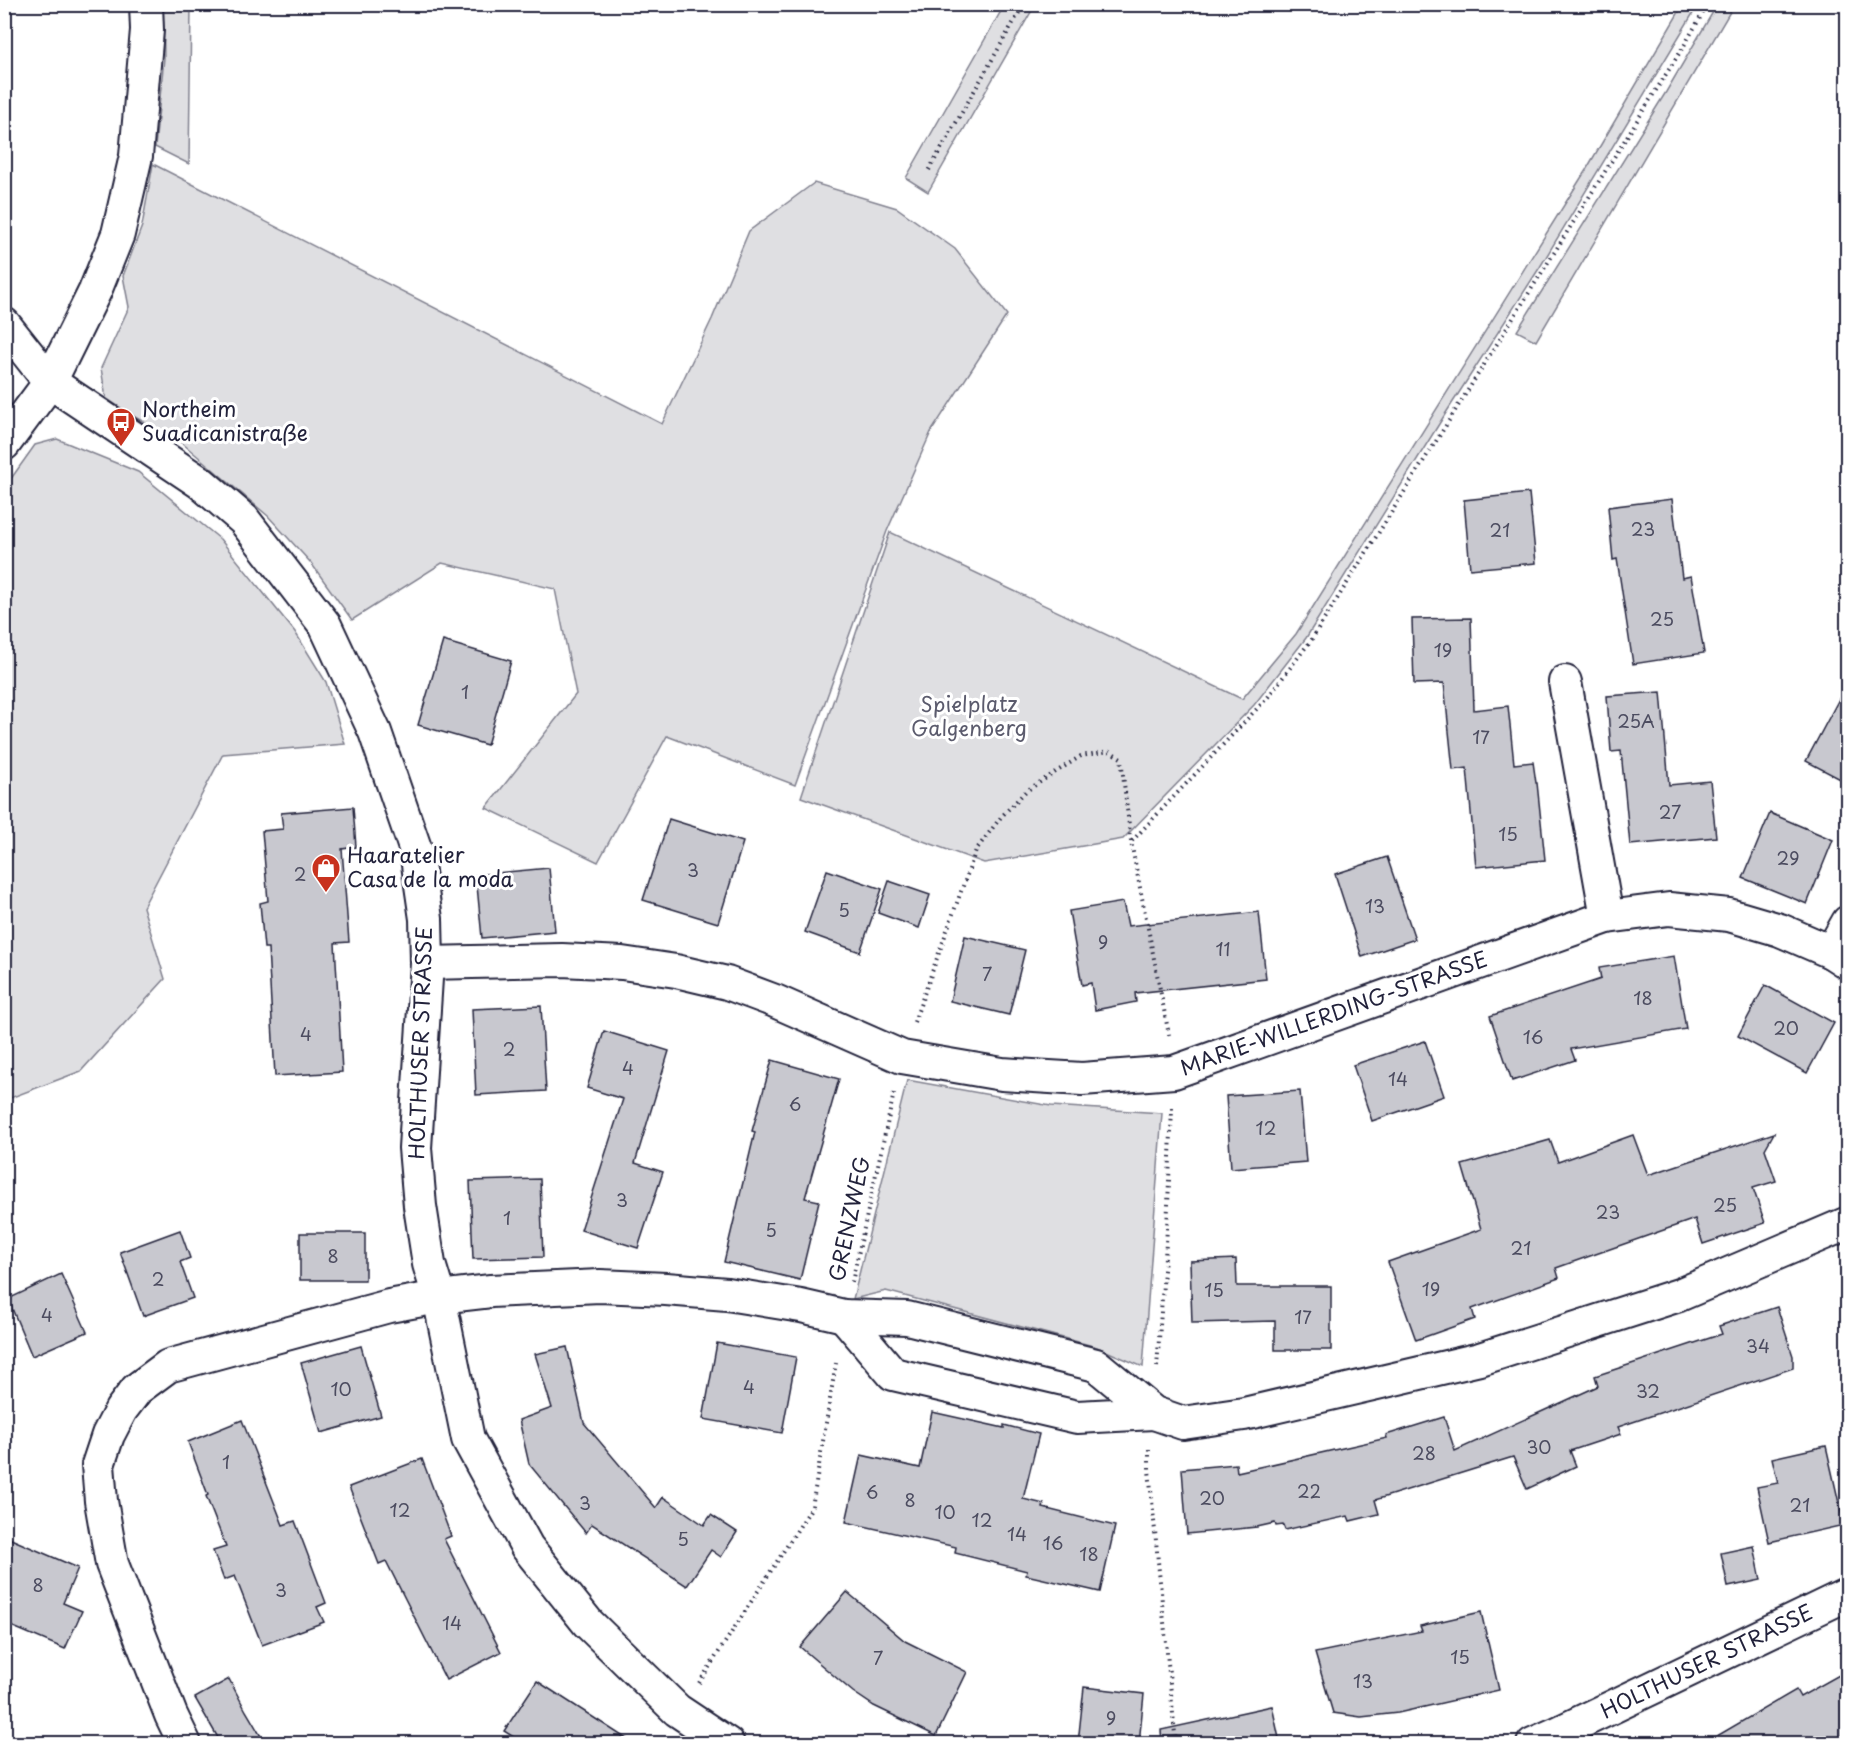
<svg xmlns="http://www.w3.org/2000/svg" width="1852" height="1748" font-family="'Playpen Sans',sans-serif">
	<rect width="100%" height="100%" fill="#fff"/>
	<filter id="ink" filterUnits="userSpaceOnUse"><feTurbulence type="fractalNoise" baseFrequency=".0167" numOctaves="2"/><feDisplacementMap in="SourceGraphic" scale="12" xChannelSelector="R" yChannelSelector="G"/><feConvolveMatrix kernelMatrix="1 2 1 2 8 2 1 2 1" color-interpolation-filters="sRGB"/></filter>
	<g filter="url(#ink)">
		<!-- green -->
		<g fill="#dfdfe2" stroke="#80808e" stroke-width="1.5">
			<path d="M1005 4 1035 5 928 192 906 178Z"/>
			<path d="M163 5H191L189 164 155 147 164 58Z"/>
			<path d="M1683 5H1698L1540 267 1444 416 1306 638 1254 705 1123 839 984 863 801 797 890 532 1242 699 1296 634 1586 170Z"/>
			<path d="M1717 5H1734L1536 341 1517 331 1666 92Z"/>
			<path d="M153 164 662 424 712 319 749 231 814 183 897 208 955 249 1007 315 931 432 887 531 795 785 667 736 598 862 486 808 576 694 555 589 442 563 352 620 311 563 268 516 182 443 133 416 106 398 101 368 129 307 123 276 142 226Z"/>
			<path d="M57 439 138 472 220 539 295 632 326 682 345 744 223 754 143 907 165 979 81 1071 5 1100V487L35 445Z"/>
			<path d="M907 1080 1051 1106 1162 1113 1143 1367 1097 1347 886 1291 853 1299Z"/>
		</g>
		<!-- building -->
		<g fill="#c8c8cf" stroke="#22223b" stroke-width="1.5">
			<path d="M1529 493 1536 563 1470 569 1464 500Z"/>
			<path d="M1672 499 1682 578 1691 576 1704 653 1633 664 1617 559 1613 560 1608 507Z"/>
			<path d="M1471 618 1474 710 1508 706 1514 764 1533 762 1536 783H1537L1545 860 1476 867 1467 768 1453 770 1444 683 1414 684 1412 619Z"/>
			<path d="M443 641 511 661 487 745 418 725Z"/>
			<path d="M1848 682V783L1806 761Z"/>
			<path d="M1661 692 1669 785 1710 781 1716 837 1630 845 1621 751 1611 752 1607 696Z"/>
			<path d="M353 807 356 847 342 849 349 942 335 943 342 1072 275 1076 268 948H264L260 903 268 901 262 831 283 829 281 813Z"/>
			<path d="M1770 813 1833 840 1807 904 1743 878Z"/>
			<path d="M669 819 743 842 718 923 643 900Z"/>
			<path d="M1387 857 1415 939 1362 957 1335 874Z"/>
			<path d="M549 868 555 931 482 938 476 875Z"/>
			<path d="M827 870 882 889 860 952 805 932Z"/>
			<path d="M889 881 930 895 919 928 878 913Z"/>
			<path d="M1123 902 1128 926 1259 912 1266 979 1135 993 1136 1002 1095 1010 1091 983 1082 985 1069 911Z"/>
			<path d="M965 936 1025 950 1009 1015 950 1001Z"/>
			<path d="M1674 956 1686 1029 1571 1049 1575 1060 1512 1081 1490 1016 1601 979 1599 968Z"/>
			<path d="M1765 985 1834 1023 1807 1073 1738 1036Z"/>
			<path d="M541 1006 546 1091 476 1095 472 1009Z"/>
			<path d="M604 1031 669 1051 635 1163 663 1172 638 1248 581 1230 623 1099 587 1088Z"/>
			<path d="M1425 1041 1444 1096 1372 1121 1353 1065Z"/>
			<path d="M772 1060 839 1079 805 1198 819 1201 800 1280 724 1262 755 1132 752 1131Z"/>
			<path d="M1300 1091 1306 1162 1231 1168 1226 1096Z"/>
			<path d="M1774 1133 1765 1149 1776 1181 1753 1188 1765 1223 1703 1244 1695 1219 1556 1268 1559 1278 1472 1309 1475 1319 1416 1340 1388 1262 1481 1229 1462 1165 1550 1140 1558 1162 1633 1135 1648 1175Z"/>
			<path d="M540 1179 543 1257 473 1259 470 1181Z"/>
			<path d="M180 1230 190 1258 180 1262 193 1298 143 1316 120 1252Z"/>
			<rect x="300" y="1233" width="65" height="47"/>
			<path d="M1236 1259 1237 1286H1331V1350H1275V1321L1192 1323 1190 1261Z"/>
			<path d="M61 1274 87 1332 32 1356 8 1299Z"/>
			<path d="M1777 1307 1793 1356V1368L1618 1427 1621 1434 1570 1451 1576 1466 1527 1489 1513 1457 1375 1500 1379 1514 1350 1521 1348 1516 1285 1530 1283 1525 1276 1526 1275 1523 1257 1527 1187 1534 1182 1469 1236 1464 1237 1472 1387 1438 1386 1435 1444 1417 1455 1451 1598 1386 1595 1376 1722 1334 1719 1326Z"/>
			<path d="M717 1343 796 1357 782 1433 703 1419Z"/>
			<path d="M361 1346 381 1416 321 1433 301 1363Z"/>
			<path d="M567 1347 584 1423 656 1508 663 1497 704 1525 711 1515 737 1532 721 1557 711 1550 687 1586 592 1524 586 1533 529 1464 519 1420 552 1408 535 1354Z"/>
			<path d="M932 1412 1004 1428V1425L1039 1434 1023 1499 1044 1504 1043 1508 1115 1526 1100 1592 1026 1575 1027 1571 955 1553 956 1547 846 1522 861 1455 920 1468Z"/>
			<path d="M242 1420 283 1525 295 1521 326 1603 317 1607 324 1622 262 1645 235 1576 224 1580 213 1551 226 1547 206 1496 208 1495 188 1442Z"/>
			<path d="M1826 1446 1844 1525 1769 1542 1757 1487 1778 1483 1772 1458Z"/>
			<path d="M422 1459 451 1536 444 1539 501 1652 446 1680 386 1561 379 1564 349 1487Z"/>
			<path d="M4 1536 78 1568 63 1603 82 1611 65 1649 4 1623Z"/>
			<path d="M1754 1546 1761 1580 1728 1587 1721 1553Z"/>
			<path d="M847 1592 905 1641 967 1672 936 1736 874 1706 853 1692 800 1647Z"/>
			<path d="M1481 1612 1499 1690 1398 1713 1361 1717 1333 1713 1315 1653 1422 1631 1420 1626Z"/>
			<path d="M1848 1670V1743H1705L1796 1690 1800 1697Z"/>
			<path d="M229 1679 246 1711 265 1743H221L195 1698Z"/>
			<path d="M537 1681 633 1743H523L504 1731Z"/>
			<path d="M1084 1687 1144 1694 1139 1743H1078Z"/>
			<path d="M1272 1706 1280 1743H1162L1161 1730Z"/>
		</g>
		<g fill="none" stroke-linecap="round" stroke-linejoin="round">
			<!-- minor casing -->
			<g stroke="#22223b" stroke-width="36">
				<g id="minor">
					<path d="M4 324 50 382 201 483 244 520 325 625 375 732 416 851 426 919 427 963 415 1148 420 1206 429 1264 439 1297 468 1439 527 1547 588 1623 677 1710 728 1744"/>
					<path d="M4 444 50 382 95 291 118 234 136 156 147 30 146 4"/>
					<path d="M1565 682 1607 917"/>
					<path d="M1831 952 1848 922"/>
					<path d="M427 963 562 960 622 963 676 971 727 983 775 1001 902 1057 1002 1074 1082 1079 1174 1072 1607 917 1669 909 1729 915 1780 930 1831 952 1848 963"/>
					<path d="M844 1316 893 1374 1077 1417 1154 1413"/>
					<path d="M185 1744 171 1715 112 1564 101 1501 98 1465 108 1435 121 1410 137 1389 168 1366 389 1306 439 1297 491 1291 600 1286 666 1289 727 1294 801 1306 844 1316 907 1318 1096 1365 1154 1413 1183 1423 1244 1414 1480 1359 1679 1295 1848 1223"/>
					<path d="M1533 1744 1558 1733 1848 1594"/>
				</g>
			</g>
			<!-- path -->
			<g stroke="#22223b" stroke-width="4" stroke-dasharray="1.5 4.5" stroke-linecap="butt">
				<path d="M929 170 1024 4"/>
				<path d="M1132 841 1268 697 1312 639 1685 44 1708 4"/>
				<path d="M914 1022 976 850 1001 817 1026 791 1081 756 1109 751 1121 758 1131 842 1169 1035"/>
				<path d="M852 1282 894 1093"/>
				<path d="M1157 1367 1167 1229 1172 1108"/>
				<path d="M1149 1449V1470L1176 1744"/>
				<path d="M699 1683 812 1507 836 1363"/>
			</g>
			<!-- minor -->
			<use href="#minor" stroke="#fff" stroke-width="32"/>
		</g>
	</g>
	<!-- icons -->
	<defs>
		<g id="bus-pin" transform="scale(1.5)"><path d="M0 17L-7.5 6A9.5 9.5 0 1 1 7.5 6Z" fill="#c8321e" stroke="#fff"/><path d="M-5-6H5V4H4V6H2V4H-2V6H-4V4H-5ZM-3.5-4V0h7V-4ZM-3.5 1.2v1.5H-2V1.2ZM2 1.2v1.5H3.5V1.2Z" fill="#fff"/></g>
		<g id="shop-pin" transform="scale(1.5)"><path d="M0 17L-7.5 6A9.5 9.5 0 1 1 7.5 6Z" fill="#c8321e" stroke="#fff"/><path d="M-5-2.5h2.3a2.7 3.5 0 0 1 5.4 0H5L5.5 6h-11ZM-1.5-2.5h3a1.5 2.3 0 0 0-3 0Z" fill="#fff"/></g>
	</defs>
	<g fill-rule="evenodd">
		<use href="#bus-pin" x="121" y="422"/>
		<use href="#shop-pin" x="326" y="868"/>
	</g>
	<g text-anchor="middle" stroke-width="6" stroke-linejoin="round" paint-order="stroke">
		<!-- number labels -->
		<g font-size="18" fill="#4c4c60">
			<text x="1643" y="536">23</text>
			<text x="1500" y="537">21</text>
			<text x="1662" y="626">25</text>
			<text x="1443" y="657">19</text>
			<text x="465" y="699">1</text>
			<text x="1636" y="728">25A</text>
			<text x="1481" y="744">17</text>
			<text x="1670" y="819">27</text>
			<text x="1508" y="841">15</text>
			<text x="1788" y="865">29</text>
			<text x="693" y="877">3</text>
			<text x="300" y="881">2</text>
			<text x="1375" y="913">13</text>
			<text x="844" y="917">5</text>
			<text x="1103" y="949">9</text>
			<text x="1223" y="956">11</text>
			<text x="987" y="981">7</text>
			<text x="1643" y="1005">18</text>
			<text x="1786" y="1035">20</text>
			<text x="306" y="1041">4</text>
			<text x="1533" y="1044">16</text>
			<text x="509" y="1056">2</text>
			<text x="628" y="1075">4</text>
			<text x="1398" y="1086">14</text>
			<text x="795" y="1111">6</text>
			<text x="1266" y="1135">12</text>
			<text x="622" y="1207">3</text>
			<text x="1725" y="1212">25</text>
			<text x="1608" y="1219">23</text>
			<text x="507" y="1225">1</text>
			<text x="771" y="1237">5</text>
			<text x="1521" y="1255">21</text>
			<text x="333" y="1263">8</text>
			<text x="158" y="1286">2</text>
			<text x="1431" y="1296">19</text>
			<text x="1214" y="1297">15</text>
			<text x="47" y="1322">4</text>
			<text x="1303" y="1324">17</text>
			<text x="1758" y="1353">34</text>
			<text x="749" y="1394">4</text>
			<text x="341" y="1396">10</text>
			<text x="1648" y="1398">32</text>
			<text x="1539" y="1454">30</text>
			<text x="1424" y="1460">28</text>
			<text x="226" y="1469">1</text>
			<text x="1309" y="1498">22</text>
			<text x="872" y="1499">6</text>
			<text x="1212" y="1505">20</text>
			<text x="910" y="1507">8</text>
			<text x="585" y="1510">3</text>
			<text x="1800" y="1512">21</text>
			<text x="400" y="1517">12</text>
			<text x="945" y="1519">10</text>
			<text x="982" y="1527">12</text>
			<text x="1017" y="1541">14</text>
			<text x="683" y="1546">5</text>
			<text x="1053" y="1550">16</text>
			<text x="1089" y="1561">18</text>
			<text x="38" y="1592">8</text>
			<text x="281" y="1597">3</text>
			<text x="452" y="1630">14</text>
			<text x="1460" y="1664">15</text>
			<text x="878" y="1665">7</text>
			<text x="1363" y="1688">13</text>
			<text x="1111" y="1725">9</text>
		</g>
		<!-- poi labels -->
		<g font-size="21" fill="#22223b" stroke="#fff" text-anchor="start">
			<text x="142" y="417">Northeim<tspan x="142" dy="24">Suadicanistraße</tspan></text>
			<text x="347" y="863">Haaratelier<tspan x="347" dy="24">Casa de la moda</tspan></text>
		</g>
		<!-- park labels -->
		<g font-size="21" fill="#5b5b6d" stroke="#fff">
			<text x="969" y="712">Spielplatz<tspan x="969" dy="24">Galgenberg</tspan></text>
		</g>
		<!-- street labels -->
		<g font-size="21" fill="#22223b" stroke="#fff">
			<text transform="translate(1334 1014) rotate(-20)" y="7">MARIE-WILLERDING-STRASSE</text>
			<text transform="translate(421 1043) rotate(-88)" y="7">HOLTHUSER STRASSE</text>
			<text transform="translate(850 1219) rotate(-78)" y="7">GRENZWEG</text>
			<text transform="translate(1707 1662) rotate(-26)" y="7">HOLTHUSER STRASSE</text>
		</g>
	</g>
	<!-- margin -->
	<rect width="1852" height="1748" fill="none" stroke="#fff" stroke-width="24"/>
	<rect x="12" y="12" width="1828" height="1724" fill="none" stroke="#22223b" stroke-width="2" filter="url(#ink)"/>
</svg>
